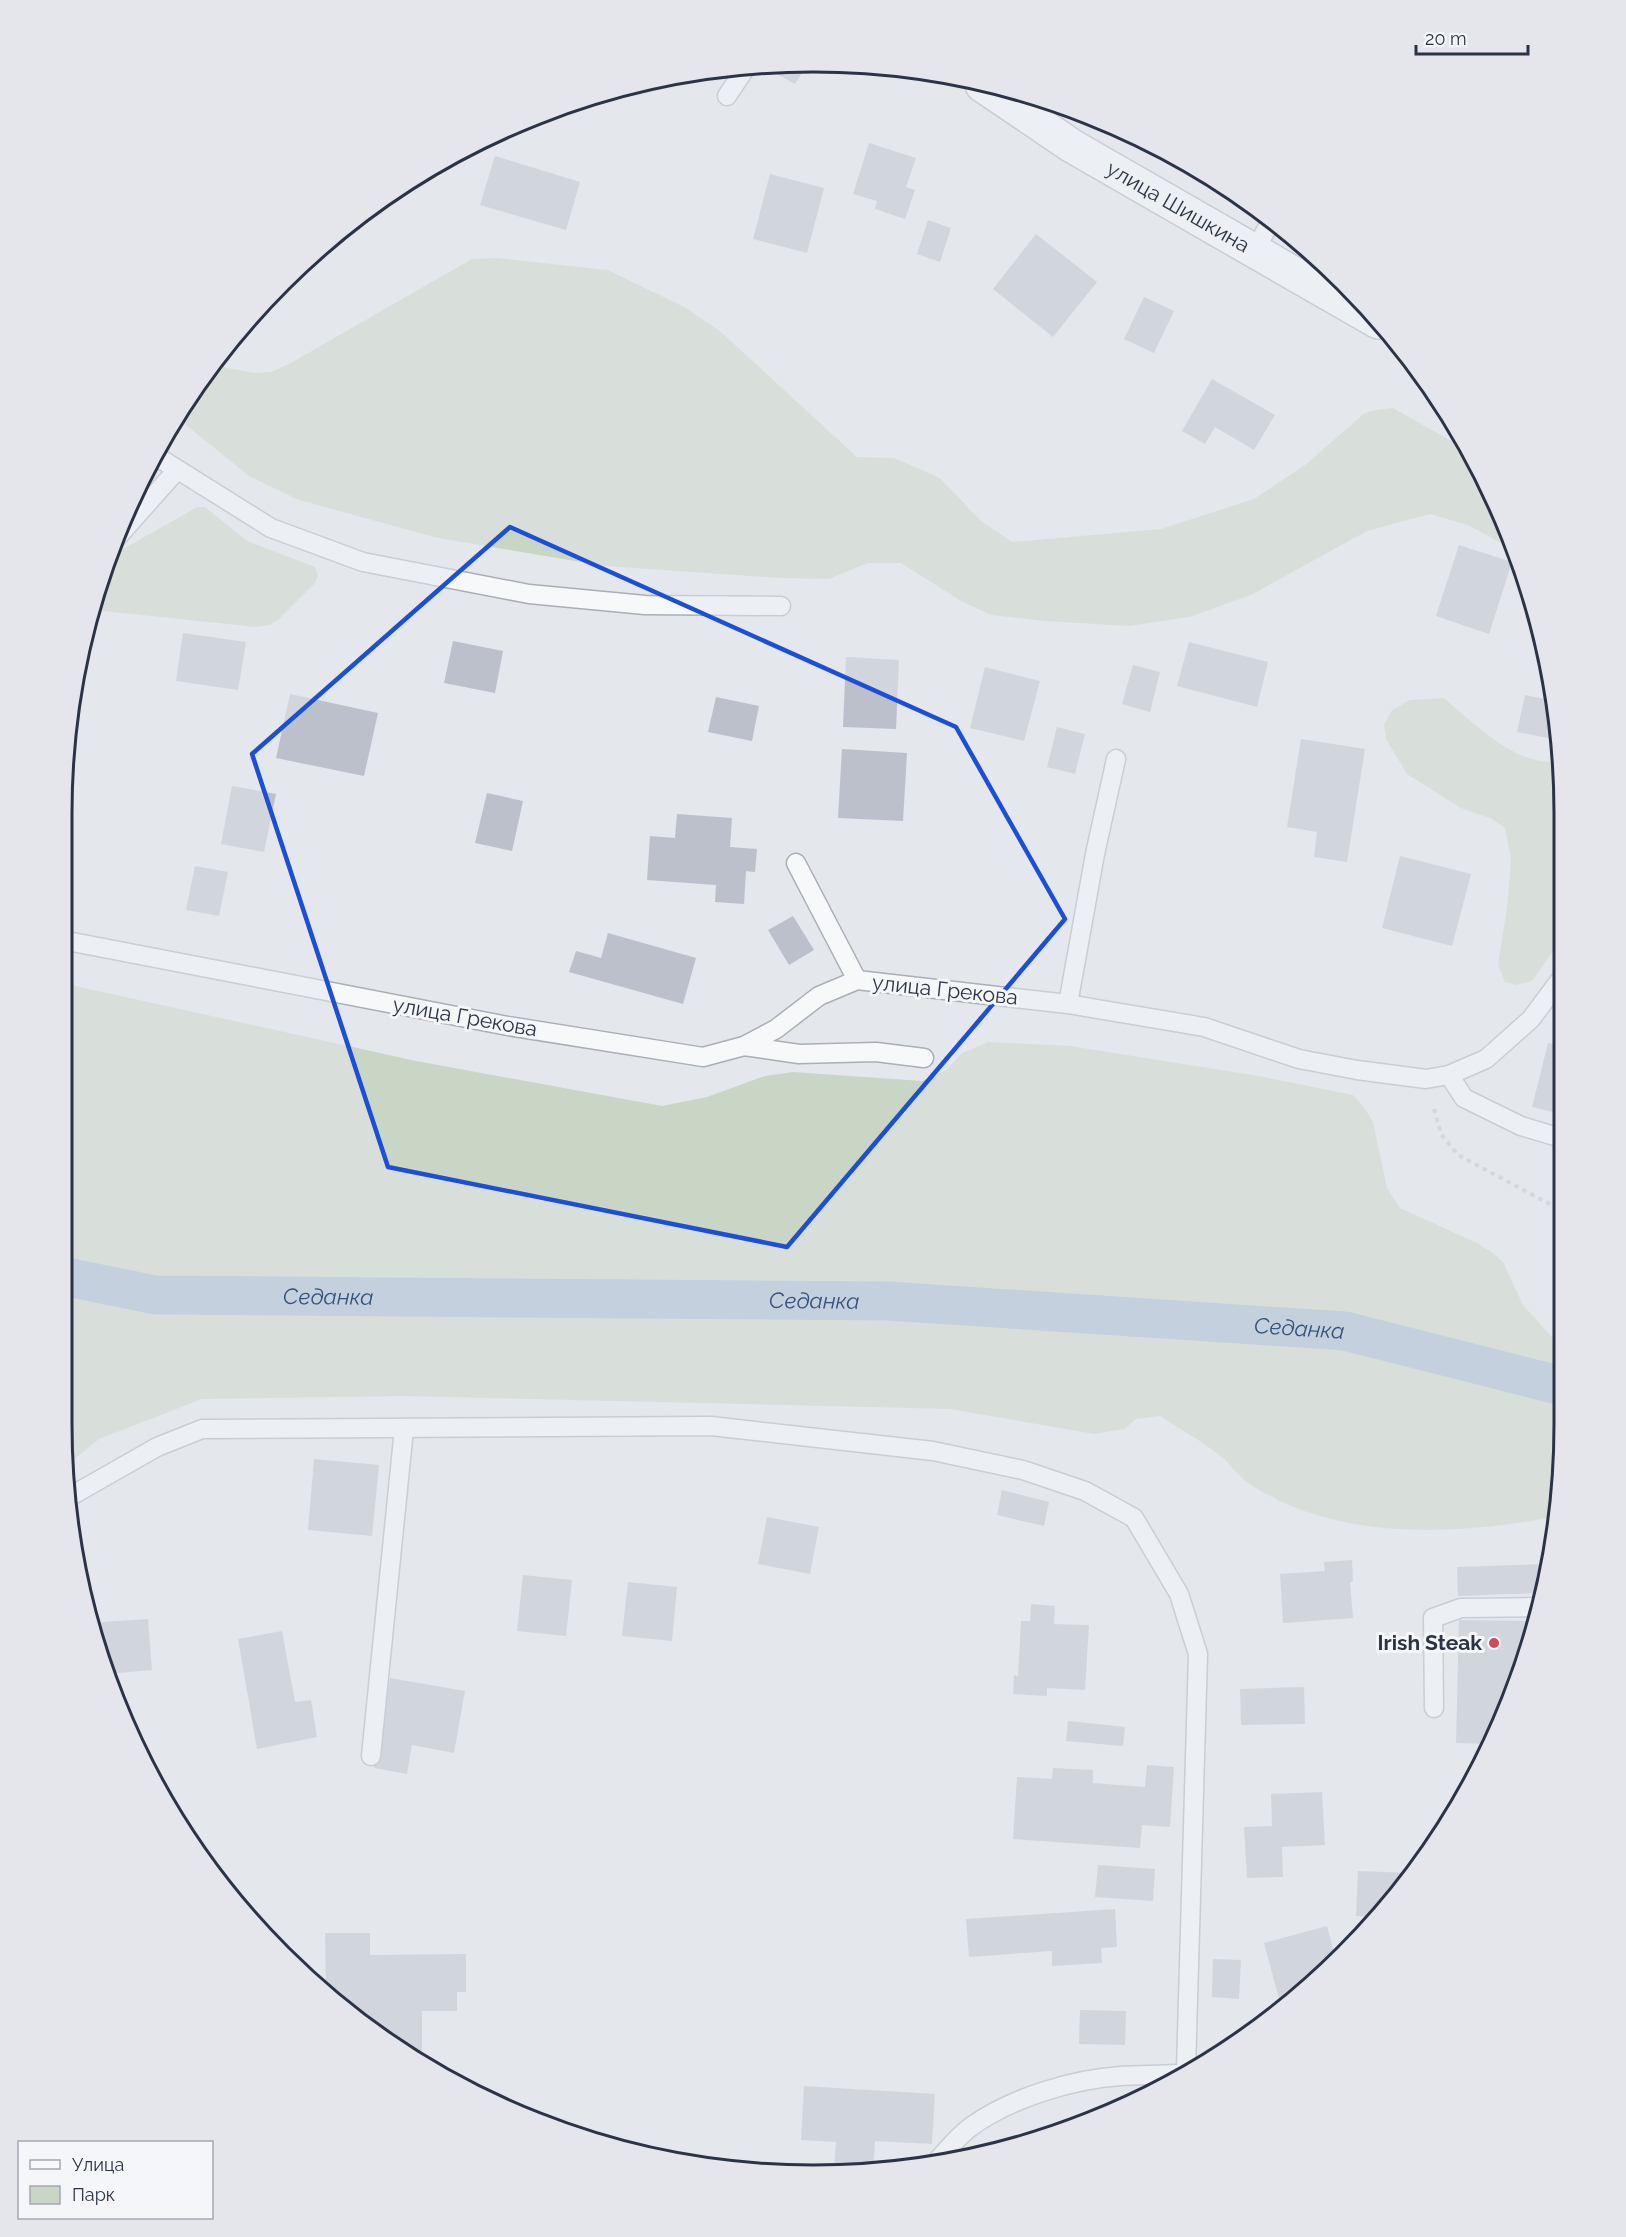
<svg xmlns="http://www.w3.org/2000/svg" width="1626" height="2237" font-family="Raleway,sans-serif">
	<rect width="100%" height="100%" fill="#e4e7ec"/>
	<!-- green -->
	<g fill="#c9d6c5">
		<path d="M496 258 608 270 686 308 721 332 857 457 894 458 940 478 981 521 1012 542 1161 529 1254 499 1305 465 1365 413 1376 410 1393 408 1462 447 1507 525 1514 550 1468 525 1430 514 1367 531 1251 595 1189 617 1129 626 1044 621 991 615 961 601 901 563H868L829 579 780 578 605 566 438 538 299 500 249 476 176 417 188 396 211 365 255 373 271 372 289 364 472 259Z"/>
		<path d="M197 507H205L247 541 315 567 318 576 315 583 279 619 270 625 256 627 103 611 92 603 105 565 125 548Z"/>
		<path d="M1444 698C1473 722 1517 768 1558 761L1559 937 1556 947 1532 981 1517 985 1505 982 1498 965 1507 907 1511 859 1505 828 1492 819 1461 808 1407 774 1386 739 1384 725 1392 710 1410 700Z"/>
		<path d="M62 983 416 1061 662 1106 707 1097 765 1076 793 1072 922 1081 946 1070 962 1053 988 1042 1070 1046 1259 1076 1353 1095 1363 1106 1373 1122 1387 1188 1400 1208 1477 1243 1493 1253 1503 1262 1523 1305 1550 1335 1562 1342 1563 1473 1554 1517C1456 1535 1339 1542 1251 1485 1240 1478 1232 1466 1222 1457 1203 1442 1180 1429 1160 1416L1136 1419 1124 1429 1094 1434 950 1409 405 1396 202 1399 99 1439 67 1465 62 1424Z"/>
	</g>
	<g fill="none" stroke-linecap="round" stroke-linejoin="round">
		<!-- canal -->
		<path stroke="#9fb4cc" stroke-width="39" id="s1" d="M62 1276 155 1295 888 1301 1345 1331 1562 1386"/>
	</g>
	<!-- building -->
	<g fill="#bbc0ca">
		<path d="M764 63 807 65 795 84 762 66Z"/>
		<path d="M869 143 916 158 906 187 915 190 905 219 875 209 877 201 853 194Z"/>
		<path d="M495 156 580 182 566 230 480 205Z"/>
		<path d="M770 174 824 188 807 253 753 239Z"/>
		<path d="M928 220 951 228 940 262 917 254Z"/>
		<path d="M1036 234 1097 282 1053 337 993 289Z"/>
		<path d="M1144 297 1174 311 1154 353 1124 339Z"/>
		<path d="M1212 379 1275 415 1254 450 1215 427 1205 444 1182 431Z"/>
		<path d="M1459 545 1512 562 1489 634 1436 616Z"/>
		<path d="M183 633 246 642 238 690 176 681Z"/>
		<path d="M453 641 503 651 495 693 444 683Z"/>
		<path d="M1189 642 1268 662 1257 707 1177 686Z"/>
		<path d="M846 657 899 660 896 729 843 727Z"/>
		<path d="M1133 665 1160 672 1150 712 1122 704Z"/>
		<path d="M985 667 1040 681 1024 741 970 728Z"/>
		<path d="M290 694 378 713 364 776 276 758Z"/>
		<path d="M1525 695 1554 701 1558 715V740L1517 732Z"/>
		<path d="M716 697 759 706 752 741 708 732Z"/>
		<path d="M1057 727 1085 734 1075 774 1047 767Z"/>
		<path d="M1301 739 1365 749 1347 862 1314 857 1317 832 1287 827Z"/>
		<path d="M842 749 907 753 903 821 838 818Z"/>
		<path d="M232 786 276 794 264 852 221 844Z"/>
		<path d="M487 793 523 801 512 851 475 843Z"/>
		<path d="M677 814 732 818 730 847 757 849 755 872 746 871 744 904 715 902 716 885 647 880 650 836 675 838Z"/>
		<path d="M1400 856 1471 874 1452 946 1382 928Z"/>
		<path d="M195 866 228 872 219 916 186 910Z"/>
		<path d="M793 916 814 950 789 965 768 930Z"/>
		<path d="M608 933 696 958 683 1004 569 972 576 951 601 958Z"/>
		<path d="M1548 1043 1560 1046 1561 1114 1532 1107Z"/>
		<path d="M314 1459 379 1465 372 1536 308 1530Z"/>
		<path d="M1002 1490 1049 1502 1044 1526 997 1515Z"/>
		<path d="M767 1517 819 1527 810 1574 758 1564Z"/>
		<path d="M1352 1560 1353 1582H1350L1353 1618 1283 1623 1280 1574 1325 1571 1324 1562Z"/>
		<path d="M1545 1564 1539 1593 1458 1596 1457 1567Z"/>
		<path d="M523 1575 572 1580 566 1636 517 1631Z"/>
		<path d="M628 1582 677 1587 672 1641 622 1636Z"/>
		<path d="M1031 1604 1055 1606 1054 1624 1089 1625 1085 1690 1047 1688V1696L1013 1694 1014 1675 1018 1676 1021 1621H1030Z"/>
		<path d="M148 1619 152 1670 106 1674 89 1623Z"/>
		<path d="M1459 1620 1533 1621 1525 1665 1489 1744 1456 1743Z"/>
		<path d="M282 1631 295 1702 311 1700 317 1737 257 1749 238 1639Z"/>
		<path d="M390 1678 465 1691 454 1753 412 1745 407 1774 374 1768Z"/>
		<path d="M1304 1687 1305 1724 1241 1725 1240 1689Z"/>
		<path d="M1068 1721 1125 1727 1123 1746 1066 1741Z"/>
		<path d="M1147 1765 1174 1767 1170 1827 1142 1825 1140 1848 1013 1839 1017 1777 1052 1779 1053 1768 1093 1770V1783L1145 1787Z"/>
		<path d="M1322 1792 1325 1845 1282 1847 1283 1877 1247 1878 1244 1827 1272 1826 1271 1794Z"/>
		<path d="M1098 1865 1155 1869 1153 1901 1095 1897Z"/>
		<path d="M1358 1871 1411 1873 1378 1919 1369 1928 1370 1917 1356 1916Z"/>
		<path d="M1115 1909 1117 1947 1101 1948 1102 1963 1052 1966V1951L969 1957 966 1919Z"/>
		<path d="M1327 1926 1336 1959 1328 1962 1329 1965 1288 2004 1281 2006 1264 1943Z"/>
		<path d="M325 1933H370V1955L466 1954V1992H457V2011H422V2059L320 1991H326Z"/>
		<path d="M1213 1959 1241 1960 1239 1999 1212 1997Z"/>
		<path d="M1080 2010 1126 2011 1125 2045 1079 2044Z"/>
		<path d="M804 2086 935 2094 932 2144 875 2141 873 2169H834L836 2142 801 2140Z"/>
		<path d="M554 2128 589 2130V2140L572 2136Z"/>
	</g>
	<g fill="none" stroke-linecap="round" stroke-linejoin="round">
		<!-- lane casing -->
		<g stroke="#a9aeb7" stroke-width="21">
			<g id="lane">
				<path d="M727 96 747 66"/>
				<path d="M1026 115 1041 98"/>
				<path d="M1254 252 1271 221"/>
				<path d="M156 456 271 528 363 562 529 594 645 605 781 606"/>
				<path d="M113 542 177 470"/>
				<path d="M796 863 857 980"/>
				<path d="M62 940 508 1026 703 1057 744 1046 776 1029 819 996 857 980 1068 1004 1204 1027 1299 1059 1357 1070 1426 1079 1449 1075 1486 1059 1531 1019 1560 980"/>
				<path d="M1068 1004 1095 854 1116 759"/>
				<path d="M744 1046 799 1054 876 1052 924 1058"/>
				<path d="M1449 1075 1464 1098 1521 1126 1561 1138"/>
				<path d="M71 1496 157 1447 202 1429 711 1426 933 1451 1023 1470 1085 1491 1134 1518 1179 1594 1198 1654 1186 2069"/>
				<path d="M1434 1708 1433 1618 1461 1608 1536 1607"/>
				<path d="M371 1756 404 1429"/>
				<path d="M936 2162C947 2150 959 2135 972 2126 1011 2098 1073 2079 1121 2076 1139 2075 1158 2075 1177 2074"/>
			</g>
		</g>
		<!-- street casing -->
		<g stroke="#a9aeb7" stroke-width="36">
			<g id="street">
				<path id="s2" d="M982 85 1072 146 1378 322"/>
			</g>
		</g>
		<!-- path -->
		<path stroke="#c2c5cb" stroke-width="4" stroke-dasharray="4.5 4.5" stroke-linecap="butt" d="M1434 1109 1441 1134 1458 1155 1561 1210"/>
		<!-- lane -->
		<use href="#lane" stroke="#f7f8fa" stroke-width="18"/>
		<!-- street -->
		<use href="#street" stroke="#f7f8fa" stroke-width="33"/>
	</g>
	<!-- marked area -->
	<path d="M0 0H1626V2237H0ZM510 527 956 727 1065 919 787 1247 388 1167 252 754Z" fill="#e4e7ec" fill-opacity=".55" fill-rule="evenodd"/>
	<path fill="none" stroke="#1d4ed8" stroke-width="4.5" stroke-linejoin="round" d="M510 527 956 727 1065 919 787 1247 388 1167 252 754Z"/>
	<!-- markers -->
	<circle fill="#d1495b" stroke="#f4f6f9" stroke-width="2" cx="1494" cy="1643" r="6"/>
	<g text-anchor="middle" stroke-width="6" stroke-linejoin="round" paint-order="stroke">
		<!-- street labels -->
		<g font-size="21" fill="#2b3445" stroke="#f4f6f9">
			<text dy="7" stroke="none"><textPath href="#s2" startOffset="231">улица Шишкина</textPath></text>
			<text transform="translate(945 990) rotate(6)" y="7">улица Грекова</text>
			<text transform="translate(465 1017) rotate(10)" y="7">улица Грекова</text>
		</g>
		<!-- poi labels -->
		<g font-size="21" font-weight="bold" fill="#2b3445" stroke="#f4f6f9" text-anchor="end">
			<text x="1482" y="1650">Irish Steak</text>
		</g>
		<!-- water labels -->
		<g font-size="22" font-style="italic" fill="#34527a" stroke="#f4f6f9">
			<text dy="8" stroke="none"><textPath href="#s1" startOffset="268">Седанка</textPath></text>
			<text dy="8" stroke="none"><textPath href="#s1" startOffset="754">Седанка</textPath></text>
			<text dy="8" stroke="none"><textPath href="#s1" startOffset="1240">Седанка</textPath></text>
		</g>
	</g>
	<!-- crop -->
	<path d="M0 0H1626V2237H0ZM813 72H813A741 741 0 0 1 1554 813V1424A741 741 0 0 1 813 2165H813A741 741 0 0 1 72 1424V813A741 741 0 0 1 813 72Z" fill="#e4e6eb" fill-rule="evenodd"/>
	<path fill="none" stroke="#2b3445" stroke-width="3" d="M813 72H813A741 741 0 0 1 1554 813V1424A741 741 0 0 1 813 2165H813A741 741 0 0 1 72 1424V813A741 741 0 0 1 813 72Z"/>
	<!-- legend -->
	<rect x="18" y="2141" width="195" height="78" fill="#f4f6f9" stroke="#a4a8b1" stroke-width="1.5"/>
	<rect x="30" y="2160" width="30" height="9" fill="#f7f8fa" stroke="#a4a8b1" stroke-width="1.5"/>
	<text x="72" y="2171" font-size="18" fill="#2b3445">Улица</text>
	<rect x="30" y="2186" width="30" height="18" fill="#c9d6c5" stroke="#a4a8b1" stroke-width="1.5"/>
	<text x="72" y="2201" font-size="18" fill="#2b3445">Парк</text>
	<!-- scale -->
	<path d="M1416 45v9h112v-9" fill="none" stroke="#2b3445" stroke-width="3"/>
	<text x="1425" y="45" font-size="18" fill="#2b3445" stroke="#f4f6f9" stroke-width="4.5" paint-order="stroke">20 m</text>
</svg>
